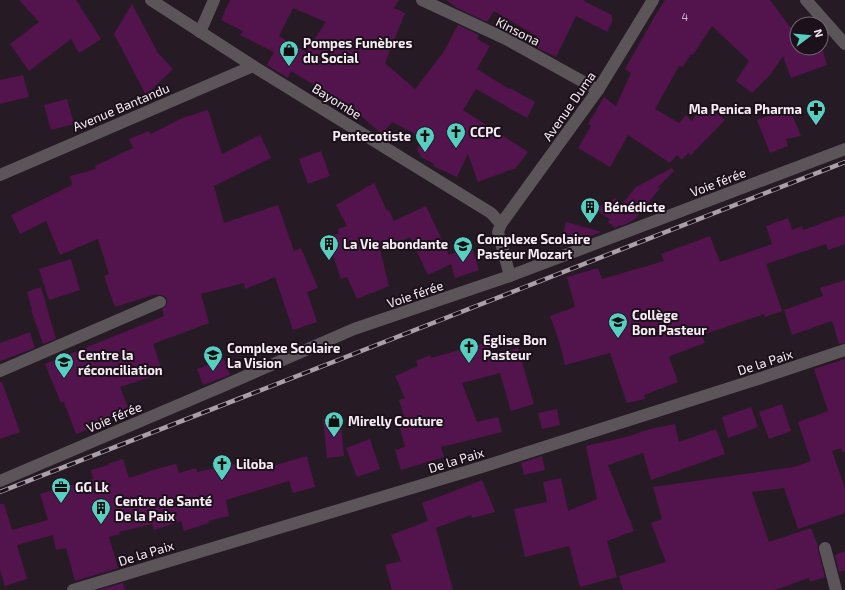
<svg xmlns="http://www.w3.org/2000/svg" width="845" height="590" font-family="'Exo 2',sans-serif">
	<rect width="100%" height="100%" fill="#261a24"/>
	<!-- building -->
	<g fill="#53144d" fill-rule="evenodd">
		<path d="M19 0H76L101 39 79 53 71 39 29 71 10 44 39 22Z"/>
		<path d="M230 0H399L394 8 405 13 385 63 415 89 443 53 458 25 479 35 477 39 490 46 477 69 509 89 510 88 535 102 527 118 476 89 463 110 528 152 515 169H513L478 182 468 154 457 177 433 166 434 164 421 157 417 149 423 138 392 122 382 134 362 117 327 93 291 71 288 78 267 65 274 52 240 35 243 31 221 20ZM293 8 326 22 306 52 279 36Z"/>
		<path d="M446 0H584V1L612 15V22L607 32 576 16 556 57 533 46 538 37 494 11 487 22 457 8Z"/>
		<path d="M665 0H770L797 36V48H806L809 52 822 48 827 65 791 78 783 56 770 75 752 93 736 81 749 61 712 26 693 55 691 54 683 67 679 66 655 109 679 123 686 115 692 121 704 104 725 120 690 156 689 152 682 160 677 155 670 163 628 135 610 167 578 148 591 126 588 124 604 97 616 106 631 73 625 69 655 16Z"/>
		<path d="M132 4 158 53 173 69 146 95 114 34Z"/>
		<path d="M23 75 29 97 0 104V80Z"/>
		<path d="M67 99 74 124 51 130 44 105Z"/>
		<path d="M208 110 222 154 260 135 271 158 214 186 224 223 278 205 294 251 301 248 318 288 307 292 317 322 293 330 275 277 245 289 244 283 201 294 209 323 153 344 163 373 120 387 130 412 76 434 64 402 61 403 45 364 164 316 162 309 166 306 167 302V299L164 296 160 295H157L156 294 115 307 104 276 109 274 98 239 60 255 46 221 20 234 11 215 72 185 70 176 96 169 95 166 133 148 129 139 149 131 151 134 182 118Z"/>
		<path d="M783 110H790L801 136 786 139 788 146 770 153 757 120Z"/>
		<path d="M321 151 330 176 308 184 299 159Z"/>
		<path d="M672 168 674 171 657 188 661 187 635 219 628 223 621 226 620 225 615 228 608 222 610 219 594 209 616 198 620 207 636 187Z"/>
		<path d="M374 183 387 211 389 210 394 221 426 206 449 255 472 247 479 270 455 278 451 264 428 275 410 237 380 250 389 286 357 299 347 277 341 279 327 238 339 233 338 229 347 226 336 205Z"/>
		<path d="M845 215V244L828 250 826 244 766 264 782 311 765 317 764 314 702 335 705 343 670 356V357H669L678 382 644 395 645 399 627 403 610 353 565 365 560 344 550 316 575 307 567 277 598 268 602 279 664 261 661 254 710 236 720 262 772 244 766 226 788 218 792 230 802 226 803 230Z"/>
		<path d="M566 222 602 232 560 247Z"/>
		<path d="M71 259 80 290 49 300 39 269Z"/>
		<path d="M845 280V343L839 344 832 321 792 335 784 310 823 296 820 288Z"/>
		<path d="M41 287 56 339 43 344 31 310H32L27 292Z"/>
		<path d="M30 332 35 348 0 361V343Z"/>
		<path d="M488 342 492 356 518 348 534 404 511 411 500 373 462 383 477 422 498 417 502 432 441 447 444 457 401 470 395 450 405 447 398 421 405 419 399 400 405 398 395 376 418 366 416 361 430 355 431 358Z"/>
		<path d="M224 359 230 375 203 385 197 369Z"/>
		<path d="M845 359V452H842L841 448 832 451 845 488V513L798 529 784 488 752 492 769 542 811 528 818 546V550L825 577 810 582 809 578 775 590H623L619 576 666 562 651 523 662 519 653 487 794 467 811 461 798 422 828 411 814 369Z"/>
		<path d="M0 382H2L20 432 0 439Z"/>
		<path d="M782 404 791 431 769 439 759 412Z"/>
		<path d="M751 407 758 427 728 438 722 417Z"/>
		<path d="M557 409 560 425 542 429 538 413Z"/>
		<path d="M340 417 344 456 327 458 323 419Z"/>
		<path d="M675 424 679 442 716 429 725 454 651 480 643 453 608 465 634 531 607 541 617 577 580 587 569 546 525 557 514 509 547 502 543 482 561 478 568 511 597 499 586 446 626 437 650 429Z"/>
		<path d="M370 439 380 469 357 477 346 448Z"/>
		<path d="M307 456 315 487 293 493 289 481 226 500 229 516 208 521 209 523 184 531 181 521 154 530 152 524 119 532 120 534 109 537 118 568 75 581 66 548 56 550 53 535 17 545 27 579 5 586 0 570V504H4L12 530 48 520 40 494 93 479 91 470 109 465 108 464 123 459 129 478 163 467 176 464 179 473 196 468 197 472 248 461 259 458 262 469Z"/>
		<path d="M542 456 545 470 524 475 521 463Z"/>
		<path d="M482 480 495 512 472 518 471 515 436 528 453 590H392L385 565 401 561 391 535 428 521 422 503 454 491Z"/>
		<path d="M845 551V570L839 572 835 555Z"/>
		<path d="M123 583 125 590H99Z"/>
	</g>
	<g fill="none" stroke-linecap="round" stroke-linejoin="round">
		<!-- minor -->
		<g stroke="#5b555a" stroke-width="12">
			<path d="M151 0 253 66 491 213 501 224 498 232 510 276"/>
			<path d="M422 0 506 39 598 90"/>
			<path d="M806 0 845 44"/>
			<path d="M200 32 214 0"/>
			<path d="M0 175 253 66"/>
			<path d="M501 224 598 90 653 0"/>
			<path d="M0 371 160 302"/>
			<path d="M0 481 223 386 354 329 510 276 845 149"/>
			<path d="M825 548 836 590"/>
			<path d="M73 590 485 466 761 378 845 350"/>
		</g>
		<!-- rail casing -->
		<g stroke="#aba0a9" stroke-width="4.5">
			<path id="rail" d="M0 492 845 162"/>
		</g>
		<!-- rail -->
		<use href="#rail" stroke="#1c111b" stroke-width="3" stroke-dasharray="9" stroke-linecap="butt"/>
	</g>
	<!-- icons -->
	<defs>
		<g id="shop-pin" transform="scale(1)"><path d="M0 17L-7.5 6A9.5 9.5 0 1 1 7.5 6Z" fill="#58cec1" stroke="#1c111b"/><path d="M-5-2.5h2.3a2.7 3.5 0 0 1 5.4 0H5L5.5 6h-11ZM-1.5-2.5h3a1.5 2.3 0 0 0-3 0Z" fill="#111"/></g>
		<g id="pharmacy-pin" transform="scale(1)"><path d="M0 17L-7.5 6A9.5 9.5 0 1 1 7.5 6Z" fill="#58cec1" stroke="#1c111b"/><path d="M-2-6h4v4h4v4h-4v4h-4v-4h-4v-4h4Z" fill="#111"/></g>
		<g id="church-pin" transform="scale(1)"><path d="M0 17L-7.5 6A9.5 9.5 0 1 1 7.5 6Z" fill="#58cec1" stroke="#1c111b"/><path d="M-1.2-6h2.4v3.5h3.3v2.4h-3.3V6h-2.4V-.1h-3.3v-2.4h3.3Z" fill="#111"/></g>
		<g id="building-pin" transform="scale(1)"><path d="M0 17L-7.5 6A9.5 9.5 0 1 1 7.5 6Z" fill="#58cec1" stroke="#1c111b"/><path d="M-4-6H4V6H1V3H-1V6H-4ZM-2.5-4.3h1.7v1.8h-1.7ZM.8-4.3h1.7v1.8H.8ZM-2.5-1h1.7V.8h-1.7ZM.8-1h1.7V.8H.8Z" fill="#111"/></g>
		<g id="school-pin" transform="scale(1)"><path d="M0 17L-7.5 6A9.5 9.5 0 1 1 7.5 6Z" fill="#58cec1" stroke="#1c111b"/><path d="M0-5L7-2L0 1L-7-2ZM-4 1L0 2.5L4 1V4Q0 6-4 4Z" fill="#111"/></g>
		<g id="office-pin" transform="scale(1)"><path d="M0 17L-7.5 6A9.5 9.5 0 1 1 7.5 6Z" fill="#58cec1" stroke="#1c111b"/><path d="M-6-3h4V-5.5h4V-3h4V5H-6ZM-1-4.5V-3h2v-1.5ZM-6 0V1H6V0Z" fill="#111"/></g>
	</defs>
	<g fill-rule="evenodd">
		<use href="#shop-pin" x="289" y="50"/>
		<use href="#pharmacy-pin" x="816" y="109"/>
		<use href="#church-pin" x="456" y="132"/>
		<use href="#church-pin" x="425" y="136"/>
		<use href="#building-pin" x="590" y="207"/>
		<use href="#building-pin" x="329" y="244"/>
		<use href="#school-pin" x="463" y="246"/>
		<use href="#school-pin" x="618" y="322"/>
		<use href="#church-pin" x="469" y="347"/>
		<use href="#school-pin" x="213" y="355"/>
		<use href="#school-pin" x="64" y="362"/>
		<use href="#shop-pin" x="334" y="421"/>
		<use href="#church-pin" x="222" y="464"/>
		<use href="#office-pin" x="61" y="487"/>
		<use href="#building-pin" x="101" y="508"/>
	</g>
	<g text-anchor="middle" stroke-width="4" stroke-linejoin="round" paint-order="stroke">
		<!-- number labels -->
		<g font-size="11" fill="#cdb7ca">
			<text x="685" y="21">4</text>
		</g>
		<!-- street labels -->
		<g font-size="13" fill="#f6edf4" stroke="#1c111b">
			<text transform="translate(518 31) rotate(27)" y="5">Kinsona</text>
			<text transform="translate(337 101) rotate(32)" y="5">Bayombe</text>
			<text transform="translate(569 106) rotate(-55)" y="5">Avenue Duma</text>
			<text transform="translate(121 107) rotate(-23)" y="5">Avenue Bantandu</text>
			<text transform="translate(718 182) rotate(-21)" y="5">Voie férée</text>
			<text transform="translate(415 294) rotate(-19)" y="5">Voie férée</text>
			<text transform="translate(765 362) rotate(-18)" y="5">De la Paix</text>
			<text transform="translate(114 417) rotate(-23)" y="5">Voie férée</text>
			<text transform="translate(456 460) rotate(-17)" y="5">De la Paix</text>
			<text transform="translate(146 553) rotate(-17)" y="5">De la Paix</text>
		</g>
		<!-- poi labels -->
		<g font-size="13" font-weight="bold" fill="#f6edf4" stroke="#1c111b" text-anchor="start">
			<text x="303" y="48">Pompes Funèbres<tspan x="303" dy="15">du Social</tspan></text>
			<text x="802" y="114" text-anchor="end">Ma Penica Pharma</text>
			<text x="470" y="137">CCPC</text>
			<text x="411" y="141" text-anchor="end">Pentecotiste</text>
			<text x="604" y="212">Bénédicte</text>
			<text x="477" y="244">Complexe Scolaire<tspan x="477" dy="15">Pasteur Mozart</tspan></text>
			<text x="343" y="249">La Vie abondante</text>
			<text x="632" y="320">Collège<tspan x="632" dy="15">Bon Pasteur</tspan></text>
			<text x="483" y="345">Eglise Bon<tspan x="483" dy="15">Pasteur</tspan></text>
			<text x="227" y="353">Complexe Scolaire<tspan x="227" dy="15">La Vision</tspan></text>
			<text x="78" y="360">Centre la<tspan x="78" dy="15">réconciliation</tspan></text>
			<text x="348" y="426">Mirelly Couture</text>
			<text x="236" y="469">Liloba</text>
			<text x="75" y="492">GG Lk</text>
			<text x="115" y="506">Centre de Santé<tspan x="115" dy="15">De la Paix</tspan></text>
		</g>
	</g>
	<!-- north arrow -->
	<g transform="translate(809 36) rotate(74)"><circle r="19" fill="#1c111b" stroke="#736972"/>
	<path d="M0-3L7 15L0 10L-7 15Z" fill="#58cec1"/>
	<text y="-6" font-size="11" font-weight="bold" text-anchor="middle" fill="#f6edf4">N</text>
	</g>
</svg>
